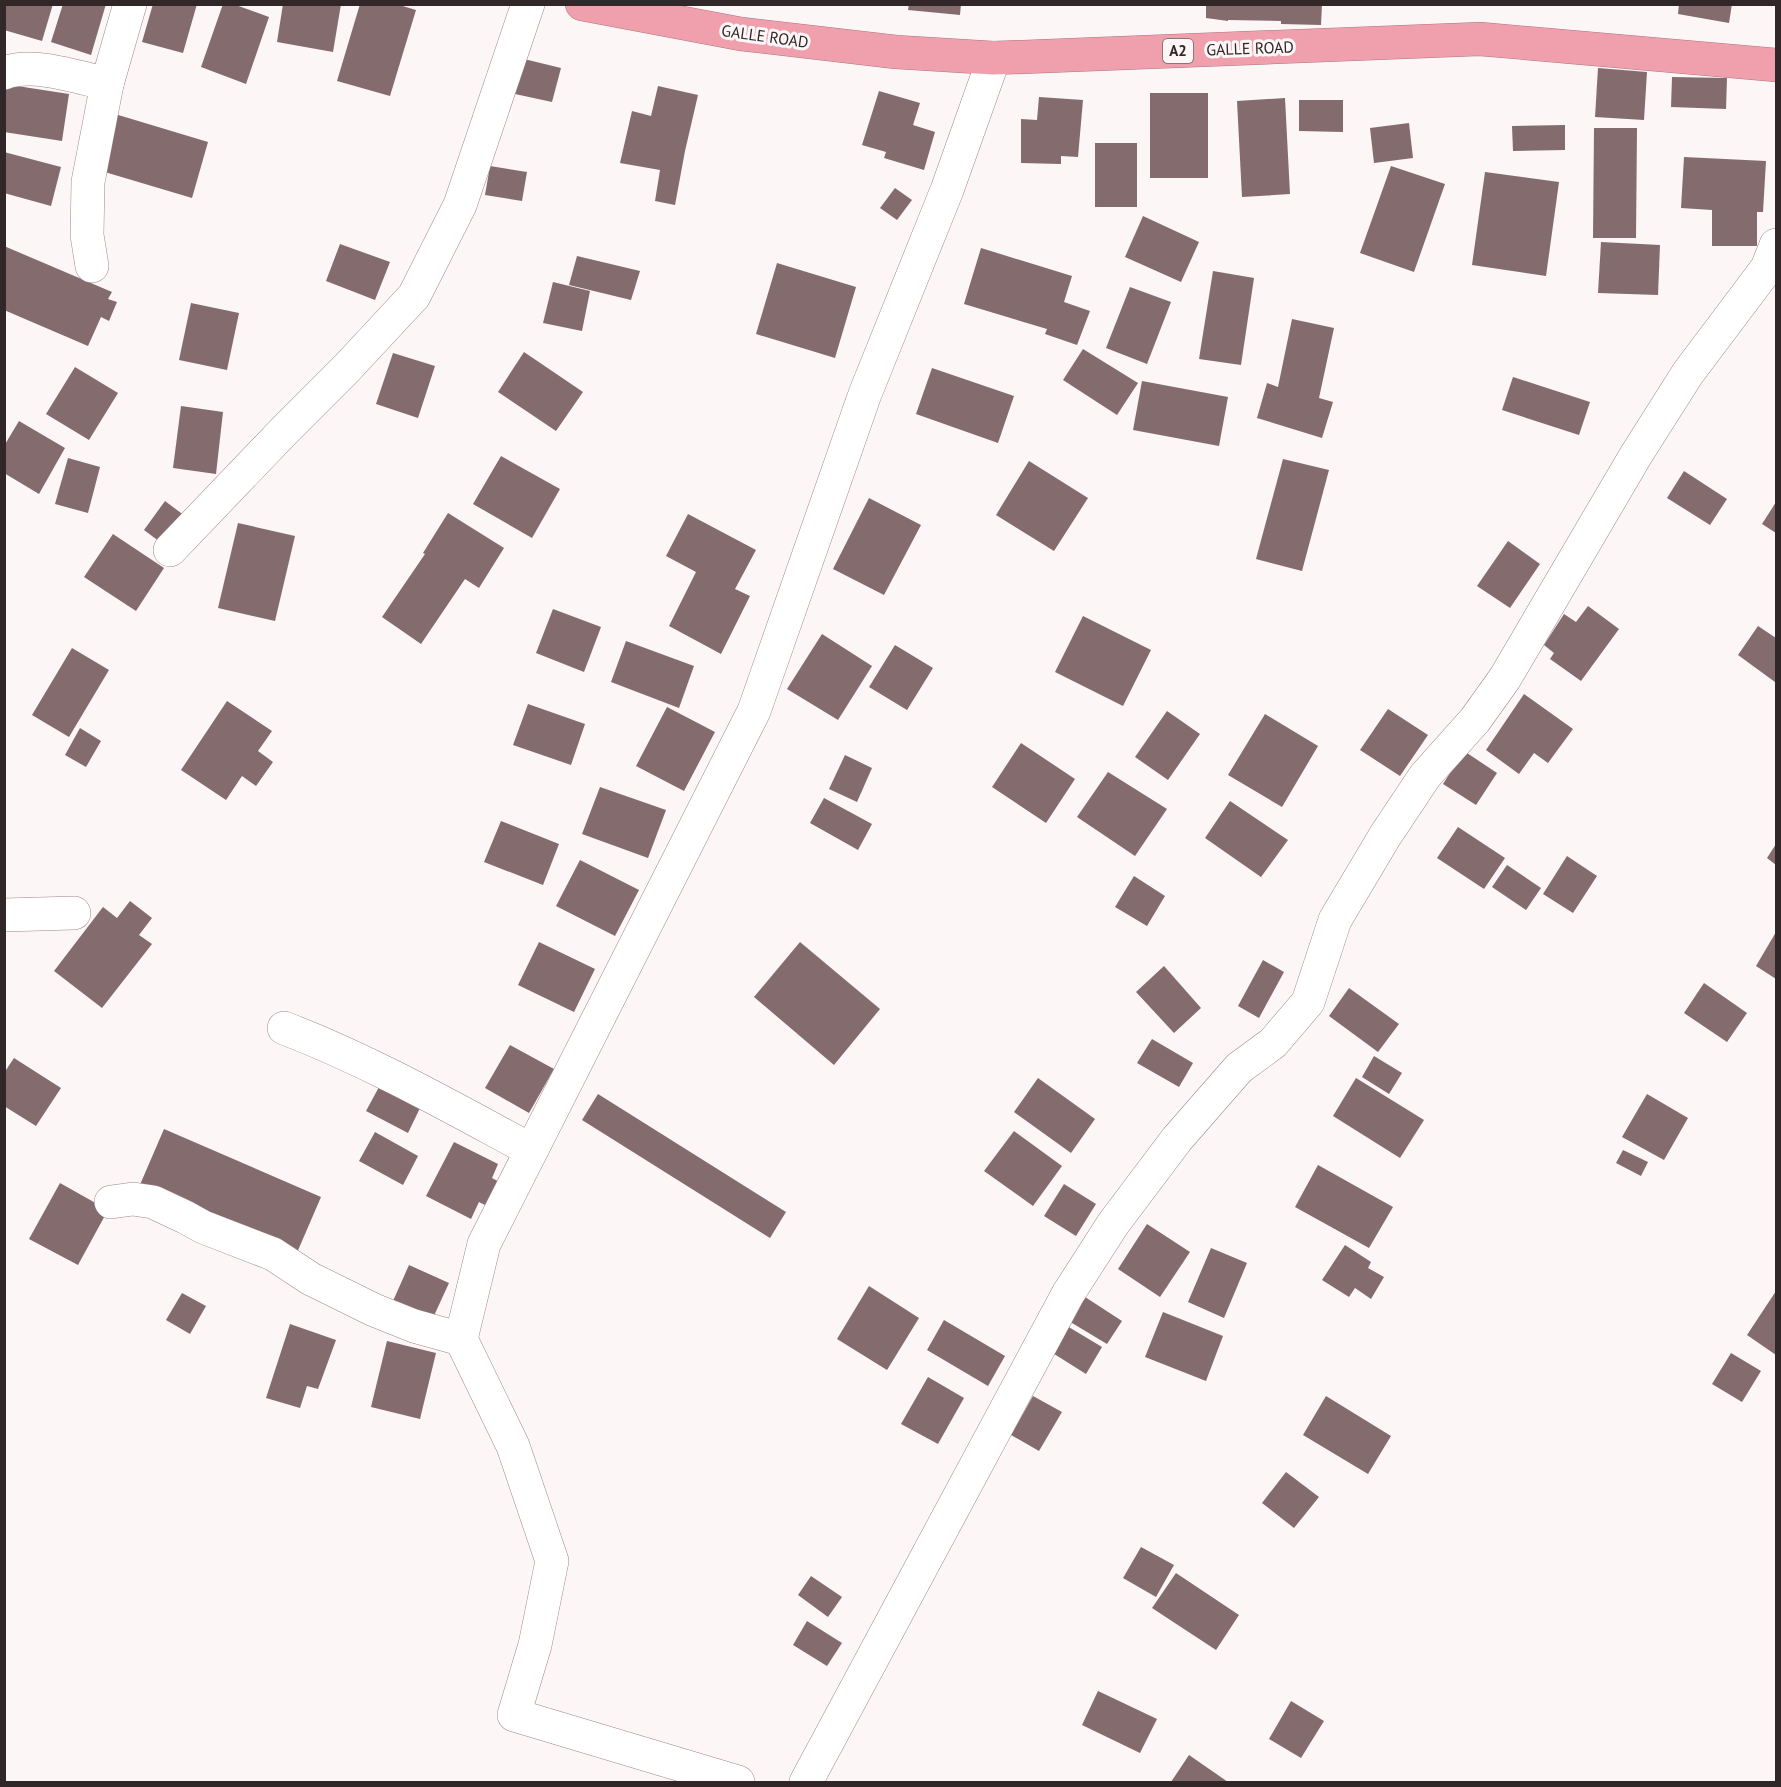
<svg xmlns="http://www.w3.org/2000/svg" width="1781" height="1787" font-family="'PT Sans',sans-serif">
	<rect width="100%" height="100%" fill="#fcf6f7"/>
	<!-- building -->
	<g fill="#846b6e">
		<path d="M4 4H53L42 41 4 30Z"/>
		<path d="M63 4H106L91 55 51 42Z"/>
		<path d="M153 4H197L183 53 142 42Z"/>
		<path d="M223 4H233L269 17 246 84 201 67Z"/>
		<path d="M283 4H341L333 52 277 42Z"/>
		<path d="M360 4H396L416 10 390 96 337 81Z"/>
		<path d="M909 4H961L960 15 908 10Z"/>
		<path d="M1206 4H1322L1321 25 1281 24V21L1228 20V21L1206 18Z"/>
		<path d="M1679 4H1732L1729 23 1678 14Z"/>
		<path d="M524 59 561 68 552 102 515 94Z"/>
		<path d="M1598 68 1647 72 1644 120 1595 117Z"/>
		<path d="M1672 77 1727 78 1726 109 1671 107Z"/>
		<path d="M4 84 69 94 62 141 4 132Z"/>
		<path d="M658 86 698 95 685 151 675 205 655 201 660 170 620 163 632 111 651 116Z"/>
		<path d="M879 91 920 103 913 125 935 132 924 170 884 158 886 152 862 145Z"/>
		<rect x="1150" y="93" width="58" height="85"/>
		<path d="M1039 97 1083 100 1078 157 1061 156V164L1021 163V119L1037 120Z"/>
		<path d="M1285 98 1290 194 1242 197 1237 101Z"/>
		<path d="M1299 100H1343V132L1299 131Z"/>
		<path d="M115 114 208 142 192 198 98 170Z"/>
		<path d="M1409 123 1413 158 1374 163 1370 128Z"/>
		<path d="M1565 125V150L1513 151 1512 126Z"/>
		<path d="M1594 128H1637L1636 238H1593Z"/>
		<rect x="1095" y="143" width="42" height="64"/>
		<path d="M4 152 61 167 51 206 4 193Z"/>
		<path d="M1684 157 1766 161 1763 212H1757V246H1712V210L1681 208Z"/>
		<path d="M490 166 527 172 522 201 485 195Z"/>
		<path d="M1391 166 1445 184 1414 272 1360 253Z"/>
		<path d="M1485 172 1559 182 1546 276 1472 265Z"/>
		<path d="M895 188 912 200 897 220 880 208Z"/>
		<path d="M1143 216 1199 242 1181 282 1125 257Z"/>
		<path d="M1601 242 1660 245 1658 295 1598 293Z"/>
		<path d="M340 244 390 262 375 300 326 281Z"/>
		<path d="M4 246 112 292 108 299 117 302 109 321 101 317 88 346 4 310Z"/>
		<path d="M981 248 1072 276 1064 302 1090 311 1077 345 1045 334 1047 329 964 304Z"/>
		<path d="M577 256 640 271 631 300 569 285Z"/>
		<path d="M777 263 856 287 835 358 756 334Z"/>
		<path d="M1213 271 1254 278 1241 365 1199 359Z"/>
		<path d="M553 282 590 291 582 331 543 323Z"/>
		<path d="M1130 287 1171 302 1147 364 1106 348Z"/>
		<path d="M191 303 239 313 227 370 179 360Z"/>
		<path d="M1292 319 1334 328 1319 398 1333 402 1322 438 1257 418 1267 383 1278 387Z"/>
		<path d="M1083 349 1138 383 1117 415 1063 380Z"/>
		<path d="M524 352 583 392 556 431 498 392Z"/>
		<path d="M393 353 435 366 418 418 376 404Z"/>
		<path d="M75 367 118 393 89 440 46 414Z"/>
		<path d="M932 368 1014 396 998 443 916 414Z"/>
		<path d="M1513 377 1590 402 1579 435 1502 410Z"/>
		<path d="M1142 381 1228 397 1219 446 1133 430Z"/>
		<path d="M181 406 223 412 216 474 173 468Z"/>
		<path d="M19 421 65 448 39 494 4 473V446Z"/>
		<path d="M501 456 560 489 532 538 473 504Z"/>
		<path d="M68 458 100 467 88 513 55 504Z"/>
		<path d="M1283 459 1329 470 1302 571 1256 559Z"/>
		<path d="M1029 461 1088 498 1054 551 996 515Z"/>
		<path d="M1684 471 1727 499 1710 525 1667 498Z"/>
		<path d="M869 498 921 525 884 595 833 569Z"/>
		<path d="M165 501 189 519 168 548 144 530Z"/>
		<path d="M1776 502V533L1762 524Z"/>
		<path d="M448 513 504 548 479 588 465 579 421 644 382 617 425 554 423 553Z"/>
		<path d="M688 514 756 550 735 589 750 596 721 654 669 626 696 572 666 556Z"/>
		<path d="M238 523 295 536 275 621 218 608Z"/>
		<path d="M113 534 164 568 136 611 84 577Z"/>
		<path d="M1508 541 1540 564 1510 608 1477 586Z"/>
		<path d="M1588 606 1619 629 1581 681 1550 659 1554 653 1544 645 1564 614 1576 622Z"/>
		<path d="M553 609 601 627 584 672 536 653Z"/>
		<path d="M1083 616 1151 650 1123 706 1055 672Z"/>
		<path d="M1758 626 1776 638 1775 682 1738 655Z"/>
		<path d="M822 634 872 666 838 720 787 689Z"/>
		<path d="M626 641 694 666 679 708 611 682Z"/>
		<path d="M895 645 933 668 907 710 869 687Z"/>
		<path d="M72 648 109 670 69 737 32 715Z"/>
		<path d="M1524 694 1573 729 1548 763 1534 753 1519 774 1486 750Z"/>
		<path d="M227 701 272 731 258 751 273 762 256 786 242 776 226 800 181 770Z"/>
		<path d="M528 704 585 724 571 765 513 745Z"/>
		<path d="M667 707 715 732 684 791 636 766Z"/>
		<path d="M1388 709 1428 735 1400 776 1360 750Z"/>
		<path d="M1167 711 1200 734 1168 780 1135 757Z"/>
		<path d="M1265 714 1318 746 1282 807 1228 775Z"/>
		<path d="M80 728 101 741 86 767 65 755Z"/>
		<path d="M1021 743 1075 779 1046 823 992 787Z"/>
		<path d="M1464 751 1497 773 1476 805 1443 784Z"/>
		<path d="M845 755 872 768 857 802 829 789Z"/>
		<path d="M1108 772 1167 809 1135 856 1077 817Z"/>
		<path d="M600 787 666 810 648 858 582 834Z"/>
		<path d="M824 798 872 824 858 850 810 823Z"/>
		<path d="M1230 801 1288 840 1261 877 1205 838Z"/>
		<path d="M501 821 559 844 543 885 484 862Z"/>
		<path d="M1458 827 1505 858 1484 889 1437 858Z"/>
		<path d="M1776 844V865L1767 858Z"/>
		<path d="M1567 856 1597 876 1573 913 1543 894Z"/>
		<path d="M580 860 639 890 615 936 556 906Z"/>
		<path d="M1507 865 1541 888 1526 910 1492 887Z"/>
		<path d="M1134 876 1165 896 1147 926 1115 907Z"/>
		<path d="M130 901 152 918 139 935 152 944 102 1008 54 971 103 907 117 918Z"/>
		<path d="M1776 932V979L1756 966Z"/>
		<path d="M539 942 595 969 574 1012 518 985Z"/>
		<path d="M800 942 880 1009 834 1065 754 997Z"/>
		<path d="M1263 960 1284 972 1259 1018 1238 1006Z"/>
		<path d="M1164 966 1201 1008 1174 1033 1136 992Z"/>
		<path d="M1704 983 1747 1013 1727 1042 1684 1013Z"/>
		<path d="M1349 988 1399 1024 1378 1052 1329 1016Z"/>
		<path d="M1152 1039 1193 1063 1179 1087 1137 1063Z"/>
		<path d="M510 1045 554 1069 529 1113 485 1088Z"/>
		<path d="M1374 1056 1402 1073 1389 1094 1362 1077Z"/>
		<path d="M14 1058 61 1088 36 1126 4 1106V1069L6 1070Z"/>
		<path d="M1038 1078 1095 1119 1071 1153 1014 1112Z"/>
		<path d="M1356 1078 1424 1120 1400 1158 1333 1116Z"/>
		<path d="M379 1087 420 1108 408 1133 366 1111Z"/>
		<path d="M598 1094 786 1212 770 1238 582 1120Z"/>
		<path d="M1647 1094 1688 1118 1664 1160 1622 1137Z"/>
		<path d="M164 1129 321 1197 296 1255 139 1187Z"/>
		<path d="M1014 1131 1062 1166 1033 1206 984 1171Z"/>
		<path d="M375 1132 418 1156 403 1185 359 1161Z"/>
		<path d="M454 1142 498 1164 492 1178 503 1184 491 1208 479 1202 471 1219 426 1196Z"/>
		<path d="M1623 1150 1648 1162 1641 1176 1616 1163Z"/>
		<path d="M1318 1165 1393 1207 1369 1248 1295 1207Z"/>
		<path d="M60 1183 108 1210 78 1265 29 1239Z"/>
		<path d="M1064 1184 1096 1204 1076 1236 1044 1216Z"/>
		<path d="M1147 1224 1190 1252 1160 1297 1118 1269Z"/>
		<path d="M1345 1245 1371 1262 1368 1268 1384 1277 1371 1299 1355 1288 1349 1297 1322 1280Z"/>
		<path d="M1211 1248 1247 1263 1224 1318 1188 1302Z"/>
		<path d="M409 1265 449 1283 432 1320 393 1301Z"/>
		<path d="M869 1286 919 1318 887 1370 837 1339Z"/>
		<path d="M1776 1291V1355L1747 1335Z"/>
		<path d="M182 1293 206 1306 190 1334 166 1320Z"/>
		<path d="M1082 1295 1122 1321 1107 1344 1067 1320Z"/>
		<path d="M1163 1312 1223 1336 1206 1381 1145 1357Z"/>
		<path d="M944 1320 1005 1356 988 1386 927 1350Z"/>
		<path d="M290 1324 336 1340 318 1389 307 1386 300 1408 266 1398Z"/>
		<path d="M1067 1326 1102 1347 1086 1374 1051 1352Z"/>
		<path d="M387 1341 436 1353 420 1419 371 1407Z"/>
		<path d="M1731 1353 1761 1371 1742 1402 1712 1384Z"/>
		<path d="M928 1377 964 1398 938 1444 901 1424Z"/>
		<path d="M1033 1396 1062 1412 1039 1451 1011 1435Z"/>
		<path d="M1326 1396 1391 1436 1368 1474 1303 1435Z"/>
		<path d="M1286 1472 1319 1497 1294 1528 1262 1503Z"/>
		<path d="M1141 1547 1174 1565 1156 1597 1123 1578Z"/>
		<path d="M1176 1573 1239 1615 1216 1650 1152 1608Z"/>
		<path d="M811 1576 842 1597 828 1617 798 1595Z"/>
		<path d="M807 1621 842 1643 827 1666 793 1645Z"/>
		<path d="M1098 1691 1157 1719 1140 1753 1082 1725Z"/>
		<path d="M1291 1701 1324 1721 1301 1758 1269 1739Z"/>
		<path d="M1189 1755 1228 1782H1171Z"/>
	</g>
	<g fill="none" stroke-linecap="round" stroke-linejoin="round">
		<!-- minor casing -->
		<g stroke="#a1878b" stroke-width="34">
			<g id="minor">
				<path d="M4 73C34 62 77 77 107 84"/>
				<path d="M92 266 87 235 88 182 107 84 130 4"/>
				<path d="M170 550 283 432 346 369 414 296 460 205 528 4"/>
				<path d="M4 915 74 913"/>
				<path d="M284 1028C370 1061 451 1107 531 1150"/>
				<path d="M111 1202 133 1199 153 1202 185 1217 203 1227 273 1254 311 1279 374 1310 414 1326 461 1339"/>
				<path d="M738 1782 514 1715 535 1645 552 1561 513 1446 461 1339 484 1244 754 711 865 394 947 190 994 58"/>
				<path d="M806 1782 1068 1294 1113 1224 1177 1139 1239 1068 1273 1043 1308 1002 1335 920 1385 836 1425 776 1475 720 1505 678 1636 455 1688 373 1767 268 1776 245"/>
			</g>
		</g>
		<!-- highway casing -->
		<g stroke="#ad757e" stroke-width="34">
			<path id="highway" d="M582 4 741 34 896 52 994 58 1480 39 1776 65"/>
		</g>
		<!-- minor -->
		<use href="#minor" stroke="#fff" stroke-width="33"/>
		<!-- highway -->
		<use href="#highway" stroke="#f0a0ad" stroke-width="33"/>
	</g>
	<g text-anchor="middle" stroke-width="6" stroke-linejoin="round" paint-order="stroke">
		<!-- shield labels -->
		<rect fill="#fcf6f7" stroke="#6e6466" stroke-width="1.5" x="1163" y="39" width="30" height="24" rx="4.5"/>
		<g font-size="15" font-weight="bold" fill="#312628">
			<text x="1178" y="56">A2</text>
		</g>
		<!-- street labels -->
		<g font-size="16" fill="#312628" stroke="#fcf6f7">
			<text transform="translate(765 36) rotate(8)" y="6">GALLE ROAD</text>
			<text transform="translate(1250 48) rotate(-2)" y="6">GALLE ROAD</text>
		</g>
	</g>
	<!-- border -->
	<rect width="1781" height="1787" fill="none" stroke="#312628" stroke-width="12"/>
</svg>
